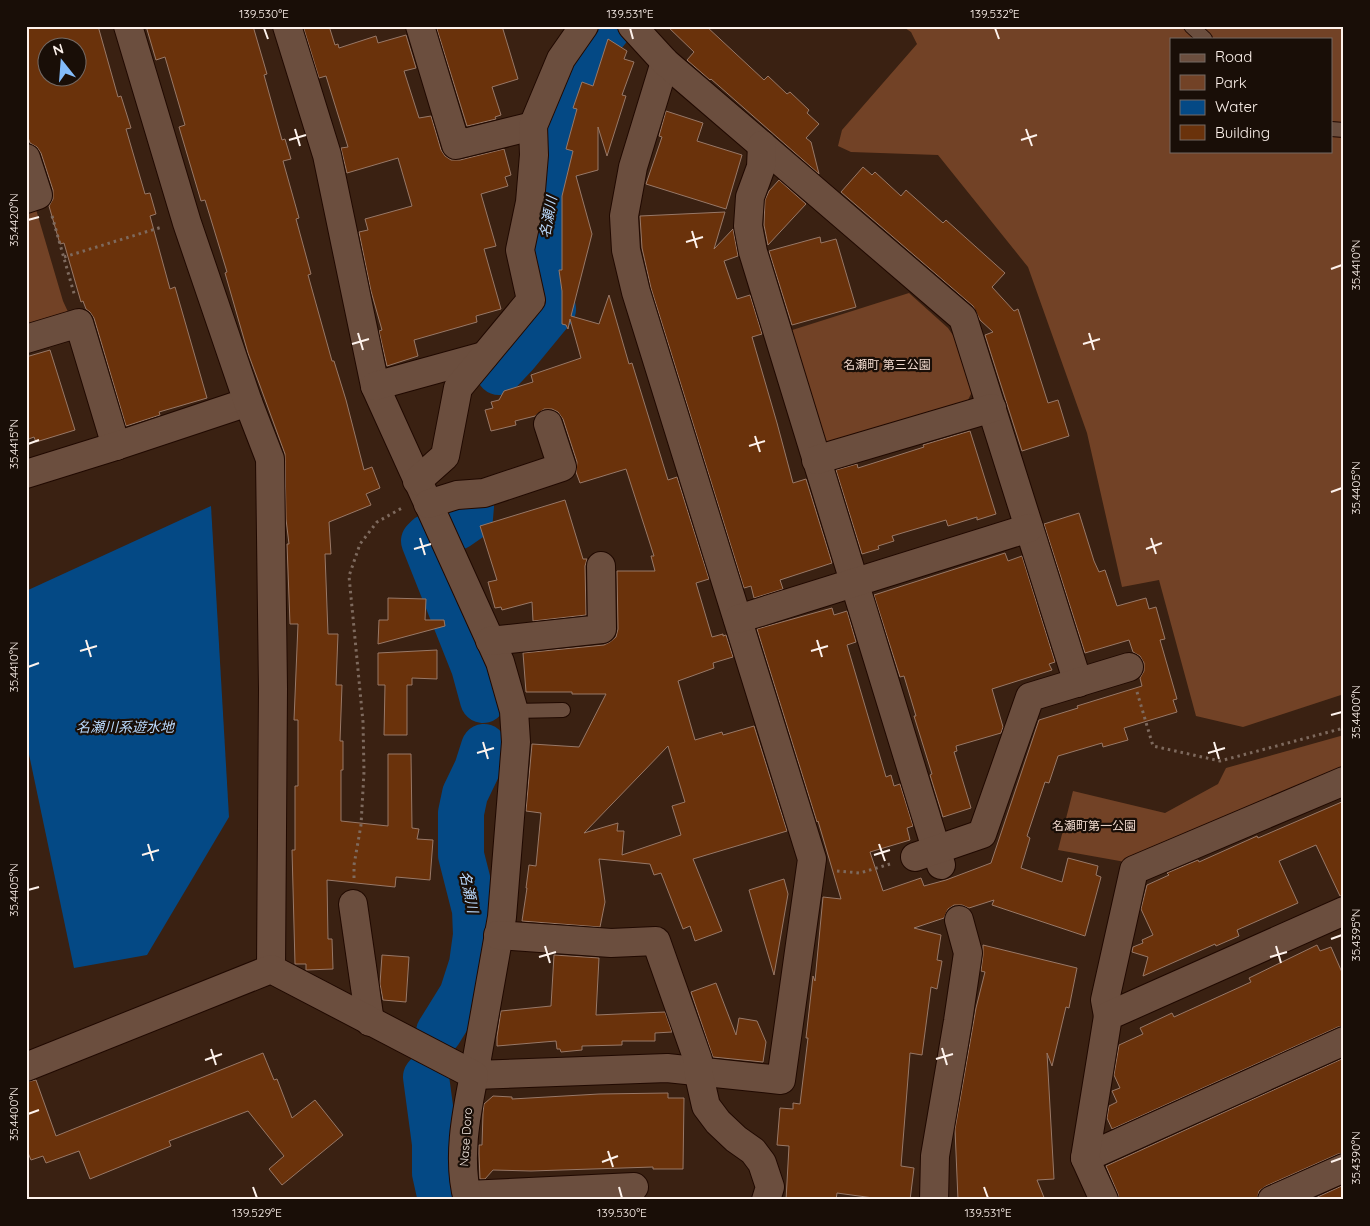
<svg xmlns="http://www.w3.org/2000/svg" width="1370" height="1226" font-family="Quicksand,'Noto Sans JP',sans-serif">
	<rect width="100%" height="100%" fill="#3a2112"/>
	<!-- green -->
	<g fill="#724226" fill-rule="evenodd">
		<path d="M902 26H1344V694L1243 727 1196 716 1159 580 1122 587 1087 433 1028 267 938 155 851 152 838 146 842 130 917 44 911 32ZM1171 39H1331V151H1171Z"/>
		<path d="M35 206 63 301 69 314 26 327V209Z"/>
		<path d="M909 293 948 328 957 341 972 392 965 406 831 445 822 440 786 332Z"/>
		<path d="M1344 735V773L1131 863 1058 850 1073 791 1165 813 1218 784 1226 768Z"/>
	</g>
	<!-- water -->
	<path fill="#044985" d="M211 506 229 817 147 955 74 968 26 740V591Z"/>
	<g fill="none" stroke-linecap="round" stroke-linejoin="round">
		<!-- river -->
		<g stroke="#044985" stroke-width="46">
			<path d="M499 372 516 354 553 309 541 249 552 204 555 163 554 125 577 66 610 26"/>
			<path d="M457 527 470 518 471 506"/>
			<path d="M428 537 424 541 474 667 483 700"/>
			<path d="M439 1032 462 995 472 964 476 935 475 910 461 855V813L465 794 477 769 484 747"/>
			<path d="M426 1077 435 1144V1173L441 1200"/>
		</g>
	</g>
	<!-- building -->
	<g fill="#6a320b" stroke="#987867" fill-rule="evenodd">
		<path d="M26 26H98L118 97 121 96 131 128 126 129 145 194 150 193 156 214 150 216 170 289 175 287 207 398 159 412 160 415 126 426 94 318 90 312 86 309 83 301 81 302 64 243 60 244 49 206 53 199V190L41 153 37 147 30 143 26 132ZM48 48H78V78H48Z"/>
		<path d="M146 26H253L267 74 264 75 282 140 285 139 291 159 283 161 299 218 296 219 311 274 308 275 332 361H334L346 400 364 470 372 467 380 488 366 494 371 505 329 522 331 554H325L328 634H338L336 685H342L340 741H343V770H341V821L388 826V754H411L412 828 419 829 417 839 433 840 430 880 396 877 395 887 327 880 328 939H332L333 969 306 970V964H295L292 850H295V786H298V720H294L298 624H290L287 544H289L286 519 285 454 248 353 225 273 227 272 205 200 201 201 179 127 185 125 165 57 156 60Z"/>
		<path d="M303 26H329L335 45 338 44 339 48 376 36 378 43 406 35 416 68 404 71 419 118 431 116 441 150 445 156 451 160H460L504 149 511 175 505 177 508 186 481 194 496 246 484 249 501 309 476 316 477 322 414 340 418 356 387 366 379 331 382 330 371 291 359 232 368 230 365 219 412 206 398 158 347 173 341 148 348 147 326 76 319 78Z"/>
		<path d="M436 26H502L518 79 492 87 501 115 495 117 496 119 467 126Z"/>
		<path d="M667 26H706L764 80 768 76 787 94 790 92 809 110 807 113 819 124 806 138 811 142 819 174 711 79 710 80 687 60 694 52Z"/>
		<path d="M608 39 627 51 624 59 634 62 622 95 626 96 607 156 598 127V170L576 176 592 234 571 316 599 324 609 295 629 364 632 363 668 480 677 477 709 579 696 583 712 637 723 634V636L726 635 733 657 713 663 714 668 678 681 695 740 722 732 723 735 754 726 787 831 693 859 722 931 695 941 690 926 683 929 661 873 654 875 650 864 599 859 605 902 600 927 522 921 527 888H526L529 865 536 866 541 813 526 811 532 744 579 747 606 694H572V692H526L523 653 604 645 610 642 616 637 618 629 617 571H655L651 556H654L626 469 580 483 576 472 577 462 563 419 558 412 552 409H544L535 416 515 421 516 425 491 431 485 410 493 408 491 402 499 400 504 391 533 382 531 375 581 358 570 319 568 329 566 325 562 324V291L559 270H562V196L573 151 566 149 577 109 573 108 582 82 593 86ZM668 746 685 802 672 806 681 835 622 855 624 831H617L618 823 584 833Z"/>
		<path d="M666 111 703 123 697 141 742 155 726 209 646 184 662 137 659 136Z"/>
		<path d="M863 167 872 175 875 172 901 196 906 190 943 223 946 220 1005 273 992 287 1014 311 1018 309 1048 403 1058 400 1069 436 1022 451 985 335 993 332 980 320 973 306 841 192Z"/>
		<path d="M779 180 806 204 768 245 764 225 765 200 769 191Z"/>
		<path d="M725 212 714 249 733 229 738 256 724 261 737 299 750 295 762 334 752 337 777 423 793 483 806 479 832 563 780 580 783 589 754 598 751 586 744 588 651 288 642 248 640 216Z"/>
		<path d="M820 237 821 243 836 239 856 307 792 325 769 251Z"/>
		<path d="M50 350 75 430 36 442 34 437 26 440V357Z"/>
		<path d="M970 431 996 514 977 520V517L948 526 946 520 892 536 894 541 878 546 879 549 862 554 836 470 857 464 858 468 924 447 923 445Z"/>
		<path d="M565 500 583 559H587L585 566 586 615 533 621 532 602 502 610 501 607 495 608 488 582 497 580 480 526Z"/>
		<path d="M1079 513 1094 561 1099 572 1105 570 1117 606 1146 598 1149 609 1156 607 1165 639 1160 640 1177 699 1173 700 1177 712 1124 728 1128 740 1103 747 1102 743 1058 756 1049 783 1045 782 1027 836 1030 838 1021 868 1062 882 1068 858 1098 866 1096 875 1101 877 1085 936 992 905 994 900 969 908 962 905H954L948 909 944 918 914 928 941 935 937 960 942 961 937 989 931 987 922 1055 910 1053 901 1166 914 1168 910 1200H888L837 1193 836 1200H786L789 1146 777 1145 780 1108 793 1109V1103L800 1104 808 1038H806L813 976 815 981 823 897 841 899 818 821 817 822 757 629 832 608 834 615 847 611 856 642 847 645 886 777 891 775 894 786 900 784 913 826 907 828 910 840 870 852 883 891 921 878 924 886 946 880 991 863 1039 720 1078 708 1077 706 1142 686 1140 678 1144 671V663L1140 656 1133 652 1129 640 1085 653 1044 524Z"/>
		<path d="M1005 553 1008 561 1022 556 1055 662 1049 664 1052 670 992 689 1003 727 1001 733 956 746 957 751 954 752 971 808 943 817 930 775 932 774 914 716H916L904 676 900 677 874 595Z"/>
		<path d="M388 598 426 599 425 620H444L445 626 378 644 379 620H388Z"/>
		<path d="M437 650V679L412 678V685H407V735H384L385 685H378V653Z"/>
		<path d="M1344 801V896H1340L1316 845 1279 861 1298 903 1237 930 1239 936 1216 946 1215 944 1143 976 1148 957 1132 952 1133 947 1143 943 1142 940 1153 935 1141 909 1147 885 1169 875 1167 873 1198 860 1199 862 1257 836 1258 838Z"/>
		<path d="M784 879 788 894 774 975 749 890Z"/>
		<path d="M983 945 1077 968 1069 1008 1066 1007 1052 1066 1047 1053 1054 1179 1037 1180 1045 1200H958L955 1129 976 1008 985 972 981 971 983 955Z"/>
		<path d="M1317 945 1320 951 1331 947 1344 977V1026L1338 1027 1112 1129 1107 1118 1109 1106 1117 1102 1112 1091 1120 1088 1114 1075 1119 1045 1143 1034 1140 1028 1172 1013 1174 1017 1251 982 1249 978Z"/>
		<path d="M382 955 409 957 406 1002 383 1000 380 984Z"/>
		<path d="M554 955 599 958 596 1015 665 1012 672 1032 655 1033V1041H622V1045L582 1046V1050L561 1052 560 1049H557L556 1041 497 1046V1037L501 1011 551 1006Z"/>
		<path d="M716 983 736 1035 739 1018 757 1021 766 1042 763 1062 713 1057 691 992Z"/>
		<path d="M263 1053 274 1080 277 1079 292 1118 315 1100 343 1135 282 1185 269 1169 284 1156 248 1111 169 1141 171 1146 90 1179 79 1151 46 1163 43 1156 31 1160 26 1148V1082L36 1080 56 1136Z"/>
		<path d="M1344 1058V1153L1338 1154 1266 1186 1259 1191 1257 1200H1119L1118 1194 1106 1166Z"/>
		<path d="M668 1093V1098H684L683 1169H653V1167L531 1171 493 1170 485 1179H480L479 1154V1145H482L483 1113 484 1104 493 1096 512 1097V1099L599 1094Z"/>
		<path d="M1344 1185V1200H1311Z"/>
	</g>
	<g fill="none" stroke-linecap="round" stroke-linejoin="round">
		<!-- lane casing -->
		<g stroke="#200900" stroke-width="16">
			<g id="lane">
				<path d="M1191 26 1205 39"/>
				<path d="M1331 129 1344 130"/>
				<path d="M514 711 563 710"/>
			</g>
		</g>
		<!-- street casing -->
		<g stroke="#200900" stroke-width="30">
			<g id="street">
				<path d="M287 26 327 155 375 386 500 662 514 711 516 742 502 917 474 1075 667 1068 781 1080 812 859 636 292 626 250 624 216 633 167 665 62"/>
				<path d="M420 26 456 145 533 126"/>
				<path d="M632 26 665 62 963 318 1078 683"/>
				<path d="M762 145 761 167 750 197 748 226 753 252 941 865"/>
				<path d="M26 158 38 195 26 199"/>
				<path d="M26 339 79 323 116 446"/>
				<path d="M375 386 484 356"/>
				<path d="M816 460 992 408"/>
				<path d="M26 474 116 446 248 402"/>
				<path d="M417 481 445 456 458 388 531 300 520 250 530 202 534 155 533 126 561 59 584 26"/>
				<path d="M428 504 457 495 484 493 562 467 548 424"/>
				<path d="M738 619 1029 528"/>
				<path d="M490 641 602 629 601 566"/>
				<path d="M915 857 982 834 1030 697 1129 667"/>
				<path d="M353 904 370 1022"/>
				<path d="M498 935 611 943 656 941 698 1060V1071L706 1106 718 1122 736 1139 753 1151 762 1163 770 1187 766 1200"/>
				<path d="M1108 1016 1105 1000 1134 870 1344 781"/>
				<path d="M1085 1158 1344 1041"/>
				<path d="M467 1195 634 1187"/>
				<path d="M934 1200 935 1156 958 1021 968 953 959 920"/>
				<path d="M1104 1200 1085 1158 1108 1016 1344 911"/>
				<path d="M1272 1200 1344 1168"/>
			</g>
		</g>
		<!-- secondary casing -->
		<g stroke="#200900" stroke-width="30">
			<g id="secondary">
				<path d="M128 26 187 223 248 402 270 459 273 689 271 969"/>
				<path d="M26 1067 271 969 474 1075C466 1115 457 1160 468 1200"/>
			</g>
		</g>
		<!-- path -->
		<g stroke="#7e6a5e" stroke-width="3" stroke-dasharray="2.5 4" stroke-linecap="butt">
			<path d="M52 216 75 297"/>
			<path d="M64 257 162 227"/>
			<path d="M1137 692 1153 746 1220 761 1344 728"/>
			<path d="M837 871 860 873 890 864"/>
			<path d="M354 878V865L361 825 364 772 363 722 349 576 360 544 377 522 402 508"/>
		</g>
		<!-- lane -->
		<use href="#lane" stroke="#6b4e3e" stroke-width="14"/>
		<!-- street -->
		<use href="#street" stroke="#6b4e3e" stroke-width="28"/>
		<!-- secondary -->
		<use href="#secondary" stroke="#6b4e3e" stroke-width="28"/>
	</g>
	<!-- ticks -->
	<path fill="none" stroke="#fdf2ec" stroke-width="2" d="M264 28 268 39M630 28 633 39M995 28 999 39M295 129 300 146M1026 129 1032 146M289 140 306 135M1021 140 1037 135M28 220 39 217M692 231 697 248M686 242 703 237M1331 269 1342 265M358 333 363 350M1089 333 1094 350M352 344 369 339M1083 344 1100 339M755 436 760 452M28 444 39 440M749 446 765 441M1331 492 1342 488M420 538 425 555M1151 538 1156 554M414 549 431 544M1146 549 1162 543M86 640 91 657M817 640 822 657M80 651 97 646M811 651 828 646M28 667 39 663M1331 715 1342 712M483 742 488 759M1214 742 1219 759M477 753 494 748M1208 753 1225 748M148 844 153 861M879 844 885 861M142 855 159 850M874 855 890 850M28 890 39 887M1331 939 1342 935M545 946 550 963M1276 946 1281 963M539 957 556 952M1270 957 1287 952M942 1048 947 1065M211 1049 216 1065M936 1059 953 1054M205 1060 222 1054M28 1114 39 1110M608 1151 613 1167M602 1162 618 1156M1331 1162 1342 1158M253 1187 257 1198M619 1187 622 1198M984 1187 988 1198"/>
	<g text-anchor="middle" stroke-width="4.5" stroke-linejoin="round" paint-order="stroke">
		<!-- park labels -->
		<g font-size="12" fill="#f1dacf" stroke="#190e07">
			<text x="887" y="369">名瀬町 第三公園</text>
			<text x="1094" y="830">名瀬町第一公園</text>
		</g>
		<!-- street labels -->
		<g font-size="12" fill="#fdf2ec" stroke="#190e07">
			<text transform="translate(466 1137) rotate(-86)" y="4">Nase Doro</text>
		</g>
		<!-- water labels -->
		<g font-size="14" font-style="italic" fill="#b8d7fa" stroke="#190e07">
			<text transform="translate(548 217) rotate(-80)" y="5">名瀬川</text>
			<text x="125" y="732">名瀬川系遊水地</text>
			<text transform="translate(469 892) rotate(78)" y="5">名瀬川</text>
		</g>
	</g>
	<!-- border -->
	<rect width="1370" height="1226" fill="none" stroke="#190e07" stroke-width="55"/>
	<!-- legend -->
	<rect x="1170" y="38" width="162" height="115" fill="#190e07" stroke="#746963"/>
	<rect x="1180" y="54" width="25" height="8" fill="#6b4e3e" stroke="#746963"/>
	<text x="1215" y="62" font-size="15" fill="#fdf2ec">Road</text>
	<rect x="1180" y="75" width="25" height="15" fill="#724226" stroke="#746963"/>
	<text x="1215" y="88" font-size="15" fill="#fdf2ec">Park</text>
	<rect x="1180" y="100" width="25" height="15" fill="#044985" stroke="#746963"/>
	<text x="1215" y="112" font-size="15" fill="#fdf2ec">Water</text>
	<rect x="1180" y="125" width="25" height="15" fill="#6a320b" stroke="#746963"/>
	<text x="1215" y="138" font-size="15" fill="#fdf2ec">Building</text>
	<!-- north arrow -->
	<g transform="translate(62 62) rotate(343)"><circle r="24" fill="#190e07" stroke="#746963"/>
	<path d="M0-4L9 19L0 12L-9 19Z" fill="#83bcfb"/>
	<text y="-8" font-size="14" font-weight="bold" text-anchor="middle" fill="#fdf2ec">N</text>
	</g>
	<rect x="28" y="28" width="1314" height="1170" fill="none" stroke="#fdf2ec" stroke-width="2"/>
	<g font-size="12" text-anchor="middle" fill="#fdf2ec">
		<text x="264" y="18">139.530°E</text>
		<text x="630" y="18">139.531°E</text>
		<text x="995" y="18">139.532°E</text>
		<text transform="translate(14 220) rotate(-90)" y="4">35.4420°N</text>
		<text transform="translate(1356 265) rotate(-90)" y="4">35.4410°N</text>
		<text transform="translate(14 444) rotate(-90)" y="4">35.4415°N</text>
		<text transform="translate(1356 488) rotate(-90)" y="4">35.4405°N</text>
		<text transform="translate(14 667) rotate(-90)" y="4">35.4410°N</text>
		<text transform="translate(1356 712) rotate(-90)" y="4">35.4400°N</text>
		<text transform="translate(14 890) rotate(-90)" y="4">35.4405°N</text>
		<text transform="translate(1356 935) rotate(-90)" y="4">35.4395°N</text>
		<text transform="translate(14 1114) rotate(-90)" y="4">35.4400°N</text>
		<text transform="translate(1356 1158) rotate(-90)" y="4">35.4390°N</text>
		<text x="257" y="1217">139.529°E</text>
		<text x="622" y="1217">139.530°E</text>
		<text x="988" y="1217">139.531°E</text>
	</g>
</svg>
